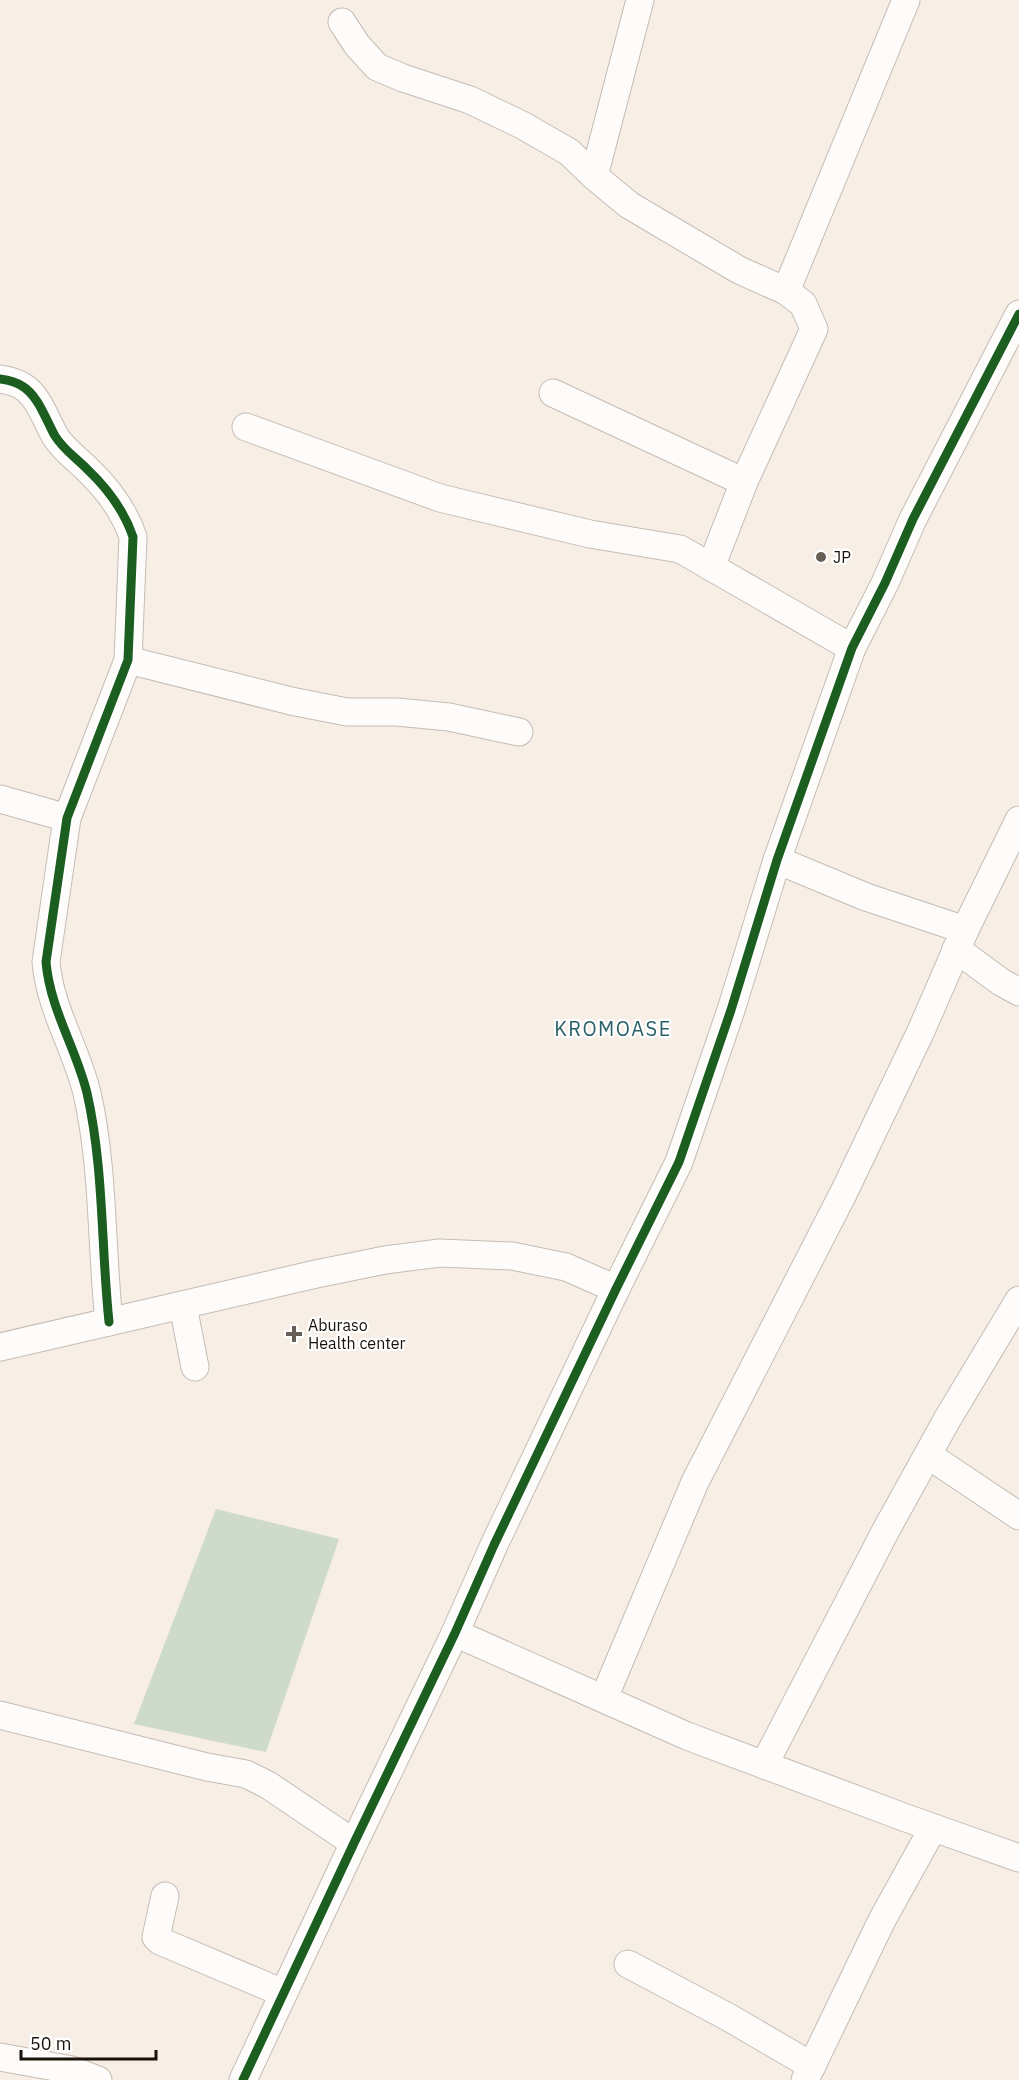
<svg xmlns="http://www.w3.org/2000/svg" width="1019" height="2080" font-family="'IBM Plex Sans',sans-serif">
	<rect width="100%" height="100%" fill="#f7eee5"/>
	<!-- green -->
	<path fill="#cedaca" d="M216 1509 339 1539 266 1752 134 1724Z"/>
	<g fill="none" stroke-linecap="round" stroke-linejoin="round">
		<!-- minor casing -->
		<g stroke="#c5bcb4" stroke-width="29">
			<g id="minor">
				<path d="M342 22 357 45 377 67 403 78 470 100 522 125 569 152 594 176 629 205 739 270 786 291 803 304 814 329 744 482 711 567"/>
				<path d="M594 176 640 0"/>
				<path d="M786 291 906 0"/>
				<path d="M0 379C7 380 16 382 22 386 38 395 46 420 55 436 63 449 76 458 87 469 107 488 124 510 133 537L128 660 67 818 46 962C50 1009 76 1048 87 1093 104 1168 101 1246 109 1322"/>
				<path d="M553 393 744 482"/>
				<path d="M246 427 440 498 590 534 680 549 852 648"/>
				<path d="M128 660 291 701 347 712H397L449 717 519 732"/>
				<path d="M0 799 67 818"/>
				<path d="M777 860 866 897 965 930"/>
				<path d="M956 949 1001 982 1019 992"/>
				<path d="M183 1306 195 1367"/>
				<path d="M0 1347 316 1274 385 1260 440 1253 512 1256 566 1267 616 1289"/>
				<path d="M928 1455 1019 1516"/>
				<path d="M455 1633 687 1736 906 1818 1019 1858"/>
				<path d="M604 1698 695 1482 844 1192 921 1031 965 930 1019 820"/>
				<path d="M0 1715 207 1767 246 1774 268 1785 354 1843"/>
				<path d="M764 1765 886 1530 948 1418 1019 1300"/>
				<path d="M165 1896 156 1937 160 1941 283 1993"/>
				<path d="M628 1964 728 2017 812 2066"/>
				<path d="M0 2057 72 2070 98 2080"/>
				<path d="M243 2080 354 1843 455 1633 494 1545 616 1289 679 1162 731 1010 777 860 852 648 885 583 913 519 1019 314"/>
				<path d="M805 2080 882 1920 933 1828"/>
			</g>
		</g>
		<!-- minor -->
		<use href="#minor" stroke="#fefcfb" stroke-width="27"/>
		<!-- cycleway casing -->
		<g stroke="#fff" stroke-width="13">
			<g id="cycleway">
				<path d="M0 379C7 380 16 382 22 386 38 395 46 420 55 436 63 449 76 458 87 469 107 488 124 510 133 537L128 660 67 818 46 962C50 1009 76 1048 87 1093 104 1168 101 1246 109 1322"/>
				<path d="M243 2080 354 1843 455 1633 494 1545 616 1289 679 1162 731 1010 777 860 852 648 885 583 913 519 1019 314"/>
			</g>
		</g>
		<!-- cycleway -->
		<use href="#cycleway" stroke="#1b5e20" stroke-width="9"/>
	</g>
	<!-- markers -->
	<g fill="#675f55" stroke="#fff" stroke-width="2">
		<circle cx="821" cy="557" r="6"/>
		<path d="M291 1325h6v6h6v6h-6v6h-6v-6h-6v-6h6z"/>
	</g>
	<g text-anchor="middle" stroke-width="4.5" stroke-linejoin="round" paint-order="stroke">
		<!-- poi labels -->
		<g font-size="16" fill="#1a1208" stroke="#fff" text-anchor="start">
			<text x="833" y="563">JP</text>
			<text x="308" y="1331">Aburaso<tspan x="308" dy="18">Health center</tspan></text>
		</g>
		<!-- quarter labels -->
		<g font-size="20" letter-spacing="1.5" fill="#286167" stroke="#fff">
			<text x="613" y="1036">KROMOASE</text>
		</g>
	</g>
	<!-- scale -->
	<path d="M21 2050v9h135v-9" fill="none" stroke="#1a1208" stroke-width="3"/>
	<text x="30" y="2050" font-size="18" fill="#1a1208" stroke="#ffffff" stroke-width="4.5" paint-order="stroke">50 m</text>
</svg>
